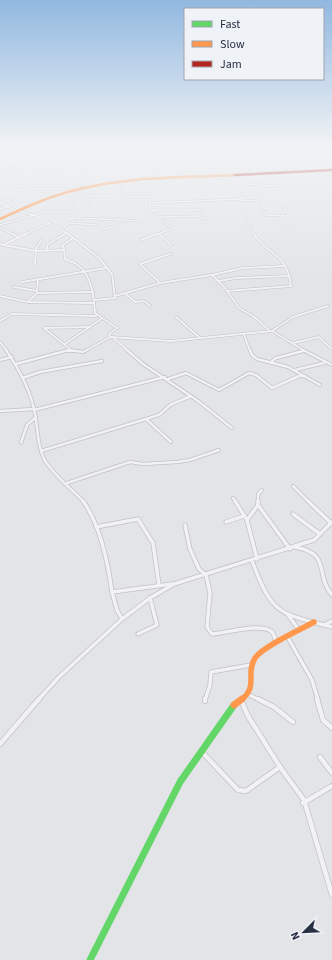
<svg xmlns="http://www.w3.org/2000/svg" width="332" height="960" font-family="'Source Sans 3',sans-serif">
	<rect width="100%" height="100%" fill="#e2e4e8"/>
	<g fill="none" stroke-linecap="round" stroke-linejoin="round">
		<!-- street-far4 casing -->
		<g stroke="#c0c2c6" stroke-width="2.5">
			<g id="street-far4">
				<path d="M164 147 179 163 187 177"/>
				<path d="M206 147 229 163 247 164"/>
				<path d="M249 147 268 149 314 170"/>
				<path d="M119 149 110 163H155V169L162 178"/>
				<path d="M193 149 208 160 211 167"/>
				<path d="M269 149 285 147"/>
				<path d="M118 152H143"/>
				<path d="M216 152 241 147"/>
				<path d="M2 153 0 159 4 166"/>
				<path d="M264 155 270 163H281L291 171"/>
				<path d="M281 155 311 152"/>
				<path d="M176 159 204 157"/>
				<path d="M0 167 21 166 20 186"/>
				<path d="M90 169H114"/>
				<path d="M183 170H198L196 161 208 160"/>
				<path d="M314 171 332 175"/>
				<path d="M0 173 21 172"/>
				<path d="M252 173 244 158 277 154"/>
				<path d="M277 173 281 185 271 186 288 214V226"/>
				<path d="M249 174 251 181 239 192 245 216 254 235"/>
				<path d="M215 175 211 167H249"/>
				<path d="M115 182 120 188 119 196 150 197"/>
				<path d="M247 184 271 186"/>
				<path d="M39 185 35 181 37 172 59 171 64 185"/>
				<path d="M81 186 87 172 102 151"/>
				<path d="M0 187 60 185 67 187V189"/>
				<path d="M36 194 50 195"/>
				<path d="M239 194 276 195"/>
				<path d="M86 196H113"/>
				<path d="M241 200 259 201 265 215 288 216"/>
				<path d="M0 202 14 199"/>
				<path d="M0 203 16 211"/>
				<path d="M149 203 241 199"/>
				<path d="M0 209 6 207"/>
				<path d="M151 210H200"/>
				<path d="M18 211 34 215 45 212H74"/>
				<path d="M160 217 195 216 205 219"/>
				<path d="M71 218 103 219 102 216 91 209 86 197 75 189"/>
				<path d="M103 219 139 221"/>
				<path d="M69 223 98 225"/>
				<path d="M0 225 34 215 70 235"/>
				<path d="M0 228 15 235"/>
				<path d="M63 229 73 216 75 208 73 198"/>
				<path d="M103 230 117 225 118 220"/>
				<path d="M158 234 160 235"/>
				<path d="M23 235 50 223"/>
				<path d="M63 235 67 233"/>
				<path d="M154 235 172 229 150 208V197L158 179"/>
			</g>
		</g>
		<!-- street-far3 casing -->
		<g stroke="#c0c2c6" stroke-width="3">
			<g id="street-far3">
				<path d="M13 234 18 237"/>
				<path d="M68 234 98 257 112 274 115 298 95 300"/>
				<path d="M159 234 171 245"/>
				<path d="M73 238 62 246 64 248 65 259C69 261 76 263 79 266 92 276 94 298 95 313L117 328 109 334 110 337"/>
				<path d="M141 240 157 234"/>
				<path d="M0 244 3 245 26 234"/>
				<path d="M3 245 36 251 64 250"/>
				<path d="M46 251 48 244 65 234"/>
				<path d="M35 264 36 248 42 240"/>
				<path d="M212 275 243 268 285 266"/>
				<path d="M219 281 236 278 290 276"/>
				<path d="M22 282 106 268"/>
				<path d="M160 283 212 275 226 289 239 308 253 316 270 331"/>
				<path d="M14 287 37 291"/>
				<path d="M227 291 291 286C286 251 270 258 254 234"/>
				<path d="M37 293 93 292"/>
				<path d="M125 293 135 302 144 301 150 306"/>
				<path d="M0 296 28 302 93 303"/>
				<path d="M115 296 160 283 140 264 170 254"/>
				<path d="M28 302 37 293 38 279"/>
				<path d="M176 317 199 337"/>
				<path d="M0 321 12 314 96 316"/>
				<path d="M272 331 293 317 328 306"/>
				<path d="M244 335 250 351"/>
				<path d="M113 337 128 351"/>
				<path d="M0 342 7 351"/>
				<path d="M293 343 319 337 332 349"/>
				<path d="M65 344 101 319"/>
				<path d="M71 350 44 328 90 327"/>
				<path d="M66 351H75"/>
				<path d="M85 351 110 337 171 341 272 331 305 351"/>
			</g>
		</g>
		<!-- street-far2 casing -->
		<g stroke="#c0c2c6" stroke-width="4">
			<g id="street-far2">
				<path d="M6 350C19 369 31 391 35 414 38 429 37 445 44 459 54 476 71 488 84 502"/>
				<path d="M127 350 143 364 198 401 232 428"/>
				<path d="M250 350 252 355 257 359 288 367 320 385"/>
				<path d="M303 350 332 365"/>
				<path d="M0 360 12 357"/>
				<path d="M271 362 276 358 303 351"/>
				<path d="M16 364 69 350 83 352 87 350"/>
				<path d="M295 370 324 363"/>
				<path d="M22 378 40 372 102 361"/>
				<path d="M168 379 186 373 219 390 249 373 256 375 272 388 299 376H305"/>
				<path d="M34 410 165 377"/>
				<path d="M0 411 34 409"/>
				<path d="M146 419 171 442"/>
				<path d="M21 443 27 425 36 417"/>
				<path d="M41 451 159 415 170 405 191 396"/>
				<path d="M67 483 130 462 143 464 177 462 190 460 219 450"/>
				<path d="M293 486 309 502"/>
				<path d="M233 498 236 502"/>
				<path d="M258 502V494L262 490"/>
			</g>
		</g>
		<!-- street-far1 casing -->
		<g stroke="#c0c2c6" stroke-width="5">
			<g id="street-far1">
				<path d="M83 501C101 526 108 563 112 592L172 584"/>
				<path d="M235 501 247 520 257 559"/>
				<path d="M308 501 331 523"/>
				<path d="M258 505 290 549"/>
				<path d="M293 514 320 534"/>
				<path d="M247 520 258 505V501"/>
				<path d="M226 522 244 516"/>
				<path d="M185 525 190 549 199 569 206 575 210 593 207 627 212 634C226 633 260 623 271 631 274 633 275 639 276 642"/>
				<path d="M96 527 138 519 153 543 159 585"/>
				<path d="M295 547C332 554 314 573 332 595"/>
				<path d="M252 561C273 616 279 613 332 627"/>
				<path d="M112 592 117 610 122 619"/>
				<path d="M288 615 299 630"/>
				<path d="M324 625 332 621"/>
				<path d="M138 634 157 625 150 598"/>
				<path d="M287 636 312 680 318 700"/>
				<path d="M247 694 260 700"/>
				<path d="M38 700 59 677 122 619 150 598 174 584 314 540 332 522"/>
				<path d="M205 700 210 685 211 672 251 665"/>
			</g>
		</g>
		<!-- street casing -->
		<g stroke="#c0c2c6" stroke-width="6">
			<g id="street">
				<path d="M258 699 274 707 293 722"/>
				<path d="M317 699 323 720 332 728"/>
				<path d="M241 700 248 716 280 767 304 800 332 895"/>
				<path d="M205 701V699"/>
				<path d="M0 744 39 699"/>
				<path d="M202 752 238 790 246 791 280 767"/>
				<path d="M320 757 332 773"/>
				<path d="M303 803 332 786"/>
			</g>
		</g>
		<!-- street-far4 -->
		<use href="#street-far4" stroke="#f2f2f4" stroke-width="1.5"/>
		<!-- street-far3 -->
		<use href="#street-far3" stroke="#f2f2f4" stroke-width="2"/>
		<!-- street-far2 -->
		<use href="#street-far2" stroke="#f2f2f4" stroke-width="2.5"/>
		<!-- street-far1 -->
		<use href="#street-far1" stroke="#f2f2f4" stroke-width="3.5"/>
		<!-- street -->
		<use href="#street" stroke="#f2f2f4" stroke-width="4.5"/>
		<!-- fast -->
		<path stroke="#63d668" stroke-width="7" d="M90 960 180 782 234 705"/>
		<!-- slow-far2 -->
		<path stroke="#ff974d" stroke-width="2.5" d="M0 219C26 207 52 195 80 189 131 176 183 178 235 175"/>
		<!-- slow-far1 -->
		<path stroke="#ff974d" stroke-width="5.5" d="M241 700C259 686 245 674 255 658 263 646 300 630 314 622"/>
		<!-- slow -->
		<path stroke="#ff974d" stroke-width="7" d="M234 705 242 699"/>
		<!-- jam -->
		<path stroke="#b3261e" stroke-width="2.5" d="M235 175 332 170"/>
	</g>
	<!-- sky -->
	<linearGradient id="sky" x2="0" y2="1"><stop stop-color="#91b8e0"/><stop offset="0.52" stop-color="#f2f3f5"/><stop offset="1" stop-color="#f2f3f5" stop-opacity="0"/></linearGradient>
	<rect width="332" height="281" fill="url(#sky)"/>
	<!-- legend -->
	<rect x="184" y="8" width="140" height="72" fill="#eff2f7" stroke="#9fa4af"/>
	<rect x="192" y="21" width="20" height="6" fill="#63d668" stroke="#9fa4af"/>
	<text x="220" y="28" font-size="12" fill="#272f43">Fast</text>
	<rect x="192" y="41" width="20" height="6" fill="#ff974d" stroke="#9fa4af"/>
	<text x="220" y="48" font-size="12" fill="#272f43">Slow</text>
	<rect x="192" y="61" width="20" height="6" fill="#b3261e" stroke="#9fa4af"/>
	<text x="220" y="68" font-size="12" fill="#272f43">Jam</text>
	<!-- north arrow -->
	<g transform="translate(304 932) rotate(246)" stroke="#eff2f7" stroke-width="3" paint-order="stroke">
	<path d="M0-3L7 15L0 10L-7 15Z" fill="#272f43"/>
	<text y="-6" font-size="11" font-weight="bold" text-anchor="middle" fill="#272f43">N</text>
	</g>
</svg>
